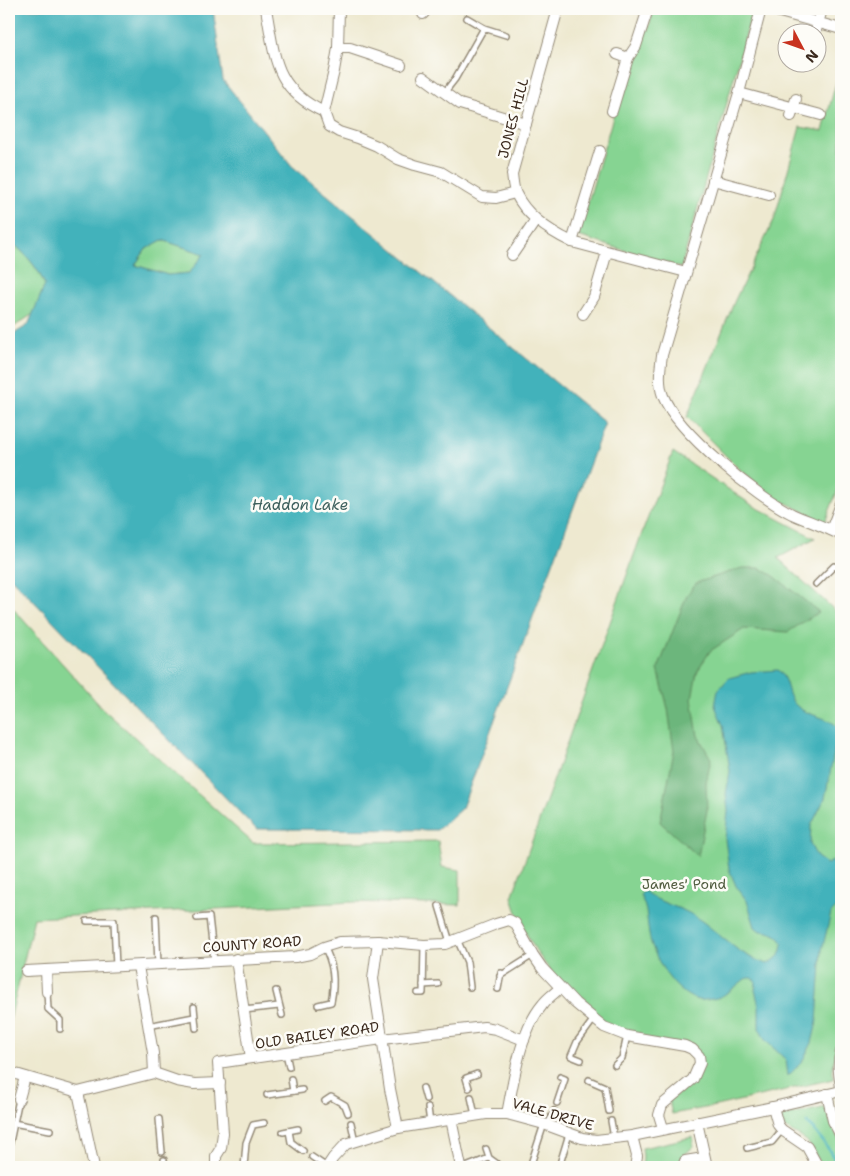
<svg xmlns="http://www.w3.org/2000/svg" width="850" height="1176" font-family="'Shantell Sans',sans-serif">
	<rect width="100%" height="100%" fill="#fdfcf7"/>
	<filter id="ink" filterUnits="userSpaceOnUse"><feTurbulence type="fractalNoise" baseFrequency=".02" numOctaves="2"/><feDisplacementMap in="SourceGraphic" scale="10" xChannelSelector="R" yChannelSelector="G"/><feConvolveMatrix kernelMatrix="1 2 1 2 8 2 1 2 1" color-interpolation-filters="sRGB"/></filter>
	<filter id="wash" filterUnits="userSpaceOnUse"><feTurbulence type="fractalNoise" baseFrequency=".0096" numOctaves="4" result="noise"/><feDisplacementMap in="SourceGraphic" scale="20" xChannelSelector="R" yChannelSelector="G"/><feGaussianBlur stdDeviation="1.12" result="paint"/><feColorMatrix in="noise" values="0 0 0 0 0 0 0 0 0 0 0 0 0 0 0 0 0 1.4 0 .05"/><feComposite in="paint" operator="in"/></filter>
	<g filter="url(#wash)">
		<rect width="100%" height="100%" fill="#eee9d0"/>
		<!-- green -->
		<g fill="#86d492" stroke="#607f58">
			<path d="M651 9H753L681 268 578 236 630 59 638 53 644 32 648 30 653 12Z"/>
			<path d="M841 64V482L825 522 774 497 737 467 687 417 735 300 774 220 800 127 823 131Z"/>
			<path d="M9 240C25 253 37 266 45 285L33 314 9 330Z"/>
			<path d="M162 240 205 254 189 273 168 275 135 265 146 249Z"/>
			<path d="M673 452 752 505 815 538 778 558 841 616V1040L833 1064V1079L716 1106 672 1114 669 1101 695 1080 700 1055C674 1048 627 1039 605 1024 598 1020 592 1012 585 1007 550 975 525 942 512 897L639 541Z"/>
			<path d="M9 604 103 709 253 843 438 841 442 867 460 870V905L355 902 34 918 9 1024Z"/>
			<path d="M827 1107 831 1124 841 1144V1167H823L807 1141 785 1128 782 1125 780 1117Z"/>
			<path d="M693 1137V1147L683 1156 679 1167H642L643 1157 642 1148Z"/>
		</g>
		<!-- forest -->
		<path fill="#6cb67c" stroke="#54704d" d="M742 568H760L774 576 819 612 788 632 744 629 710 651 697 672 692 698 698 736 711 759 706 783 707 810 698 856 660 822 674 751 668 709 658 669 687 595 696 583Z"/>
		<!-- water -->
		<g fill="#42b2bb" stroke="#3e6e6c" fill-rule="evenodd">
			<path d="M9 9H213L223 80 292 166 605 423 462 808 437 830 256 829 9 576V337L28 325 45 285C37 266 25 253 9 240ZM162 240 204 254 189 273 168 275 135 265 146 249Z"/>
			<path d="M778 670C790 681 785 697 798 707 810 717 828 716 839 728L825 798 811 826 810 844 817 857 827 864 841 856V903L831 913 822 950 817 1022 812 1043 802 1062 788 1076 786 1060 765 1040 759 1028V1006L755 990 756 982C753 978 750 977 745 979 737 985 727 995 717 998 712 999 702 1001 698 1000 674 993 656 961 650 939 646 922 649 911 640 895L644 891C660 904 679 906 696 917 721 934 737 955 767 964 791 953 786 932 760 931L755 927 747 901 736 886 729 869 725 839 728 811 726 794 730 771 723 725 715 706 718 690 729 678 751 672Z"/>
		</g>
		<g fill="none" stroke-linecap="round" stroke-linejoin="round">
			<!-- stream -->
			<path stroke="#42b2bb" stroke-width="3" d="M807 1123C821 1136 830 1150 839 1167"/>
		</g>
	</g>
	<g filter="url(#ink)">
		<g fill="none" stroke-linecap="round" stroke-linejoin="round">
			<!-- service casing -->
			<g stroke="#948a77" stroke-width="8">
				<g id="service">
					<path d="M467 18 484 28 506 35"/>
					<path d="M444 93 455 79 484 28"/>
					<path d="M816 584 834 566 841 569"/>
					<path d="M439 906 450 942"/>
					<path d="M156 917 158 964"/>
					<path d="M197 918 209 917 214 961"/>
					<path d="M87 921H114L116 967"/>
					<path d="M457 939 467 962 470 987"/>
					<path d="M500 976 533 955"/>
					<path d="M423 985 438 984"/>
					<path d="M498 989 501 973"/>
					<path d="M276 991 282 1015"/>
					<path d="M47 992 48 1009 60 1020V1029"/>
					<path d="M418 993H423L424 945"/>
					<path d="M318 1005 331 1002C335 983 334 964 324 947"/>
					<path d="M194 1007 196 1028"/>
					<path d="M244 1010 279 1006"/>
					<path d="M148 1026 194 1017"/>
					<path d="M286 1053 289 1067"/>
					<path d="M581 1060 571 1056 577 1042 594 1019"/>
					<path d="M615 1065 622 1058 627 1036"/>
					<path d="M291 1079 293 1091"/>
					<path d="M589 1080 605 1087 609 1111"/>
					<path d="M423 1088 426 1099"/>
					<path d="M469 1088 466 1078 477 1074"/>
					<path d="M267 1095 302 1090"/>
					<path d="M471 1097 475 1115"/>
					<path d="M325 1101 331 1097 345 1105 348 1113"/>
					<path d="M557 1103 565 1079 560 1077"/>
					<path d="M428 1108 430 1123"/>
					<path d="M159 1119 162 1152"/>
					<path d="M611 1121 614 1138"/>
					<path d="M13 1123 50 1130"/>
					<path d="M351 1123 355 1141"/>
					<path d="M548 1125 554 1111"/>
					<path d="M289 1131 291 1142 303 1151"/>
					<path d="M283 1132 298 1129"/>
					<path d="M9 1147 19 1099"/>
					<path d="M747 1148 772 1142 782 1130"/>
					<path d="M486 1149 489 1158 496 1163"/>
					<path d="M312 1157 327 1167"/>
					<path d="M164 1160 165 1167"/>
					<path d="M244 1167 246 1143 253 1125 264 1123"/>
					<path d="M466 1167 489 1158"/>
					<path d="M530 1167 544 1124"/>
					<path d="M559 1167 569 1134"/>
				</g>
			</g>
			<!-- minor casing -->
			<g stroke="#948a77" stroke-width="12">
				<g id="minor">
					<path d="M266 9C275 57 274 89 324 112"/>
					<path d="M339 9 338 48 334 71 324 112 329 126 339 132 358 138 377 146 398 159 415 165 441 172 482 197 496 198 515 193"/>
					<path d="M558 9 512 174C513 181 513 188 516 194 527 217 551 232 572 242L686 272"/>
					<path d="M761 9 739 93 662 355C660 369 658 383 663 396 678 433 756 496 792 514 808 521 825 527 841 535"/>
					<path d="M769 9 841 29"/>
					<path d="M423 14 427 9"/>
					<path d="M816 30 821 13"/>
					<path d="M338 48H350L401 65"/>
					<path d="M617 54 628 58"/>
					<path d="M423 77 460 104 526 124"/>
					<path d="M739 93 821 115"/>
					<path d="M612 111 628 58 636 46 648 9"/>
					<path d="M791 116 796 99"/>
					<path d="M713 180 769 195"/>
					<path d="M572 242 600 151"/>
					<path d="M512 255 536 220"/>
					<path d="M583 314 594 297 607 252"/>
					<path d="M831 530 841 504"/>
					<path d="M378 941 373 979 390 1089 398 1128"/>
					<path d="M236 959 251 1058"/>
					<path d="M138 966 153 1053 154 1073"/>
					<path d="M46 970 47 992"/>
					<path d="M26 971 295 957 310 954 324 947 340 942 378 941 424 945 445 944 496 924 509 920 515 923 533 955 542 968 575 1003 604 1027 627 1036 685 1046 692 1049 699 1056 700 1063 693 1079 662 1105 659 1115 663 1128"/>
					<path d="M841 1051C837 1064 839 1074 841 1087"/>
					<path d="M9 1072 78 1092 154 1073 177 1081 194 1084 220 1083"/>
					<path d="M78 1092 94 1167"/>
					<path d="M827 1094 833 1121 841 1136"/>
					<path d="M19 1099 25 1077"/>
					<path d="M773 1107 778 1125 782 1130 807 1147 818 1167"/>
					<path d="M507 1114C514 1079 520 1031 543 1004 547 998 555 993 560 988"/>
					<path d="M451 1119 461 1167"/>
					<path d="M697 1122 707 1167"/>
					<path d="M632 1136 637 1156 635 1167"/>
					<path d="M216 1167V1156L221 1148 223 1133 218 1063 382 1039 484 1027 496 1029 524 1040"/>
					<path d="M327 1167 333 1158 346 1144 398 1128 486 1114H507L544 1124 582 1138 596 1140 632 1136 773 1107 841 1091"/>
					<path d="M683 1167 685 1161 704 1158"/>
				</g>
			</g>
			<!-- service -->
			<use href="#service" stroke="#fff" stroke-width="5"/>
			<!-- minor -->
			<use href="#minor" stroke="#fff" stroke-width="10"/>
		</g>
	</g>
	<g text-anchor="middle" stroke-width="5" stroke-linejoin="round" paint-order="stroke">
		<!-- street labels -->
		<g font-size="14" fill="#3b2a1e" stroke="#fdfcf7">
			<text transform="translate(513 118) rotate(-75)" y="5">JONES HILL</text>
			<text transform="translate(252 944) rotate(-4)" y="5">COUNTY ROAD</text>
			<text transform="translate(317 1035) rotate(-8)" y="5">OLD BAILEY ROAD</text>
			<text transform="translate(553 1114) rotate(16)" y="5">VALE DRIVE</text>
		</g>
		<!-- park labels -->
		<g font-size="14" fill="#525d41" stroke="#fdfcf7">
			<text x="684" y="889">James' Pond</text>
		</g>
		<!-- water labels -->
		<g font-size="15" font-style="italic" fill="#3e605d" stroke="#fdfcf7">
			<text x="300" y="510">Haddon Lake</text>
		</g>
	</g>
	<!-- margin -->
	<rect width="850" height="1176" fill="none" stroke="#fdfcf7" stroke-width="30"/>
	<!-- north arrow -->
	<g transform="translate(802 48) rotate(131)"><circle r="24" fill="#fdfcf7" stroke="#afa8a0"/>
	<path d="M0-4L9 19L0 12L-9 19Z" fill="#c8321e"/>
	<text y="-8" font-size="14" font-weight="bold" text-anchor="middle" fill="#3b2a1e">N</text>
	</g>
</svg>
